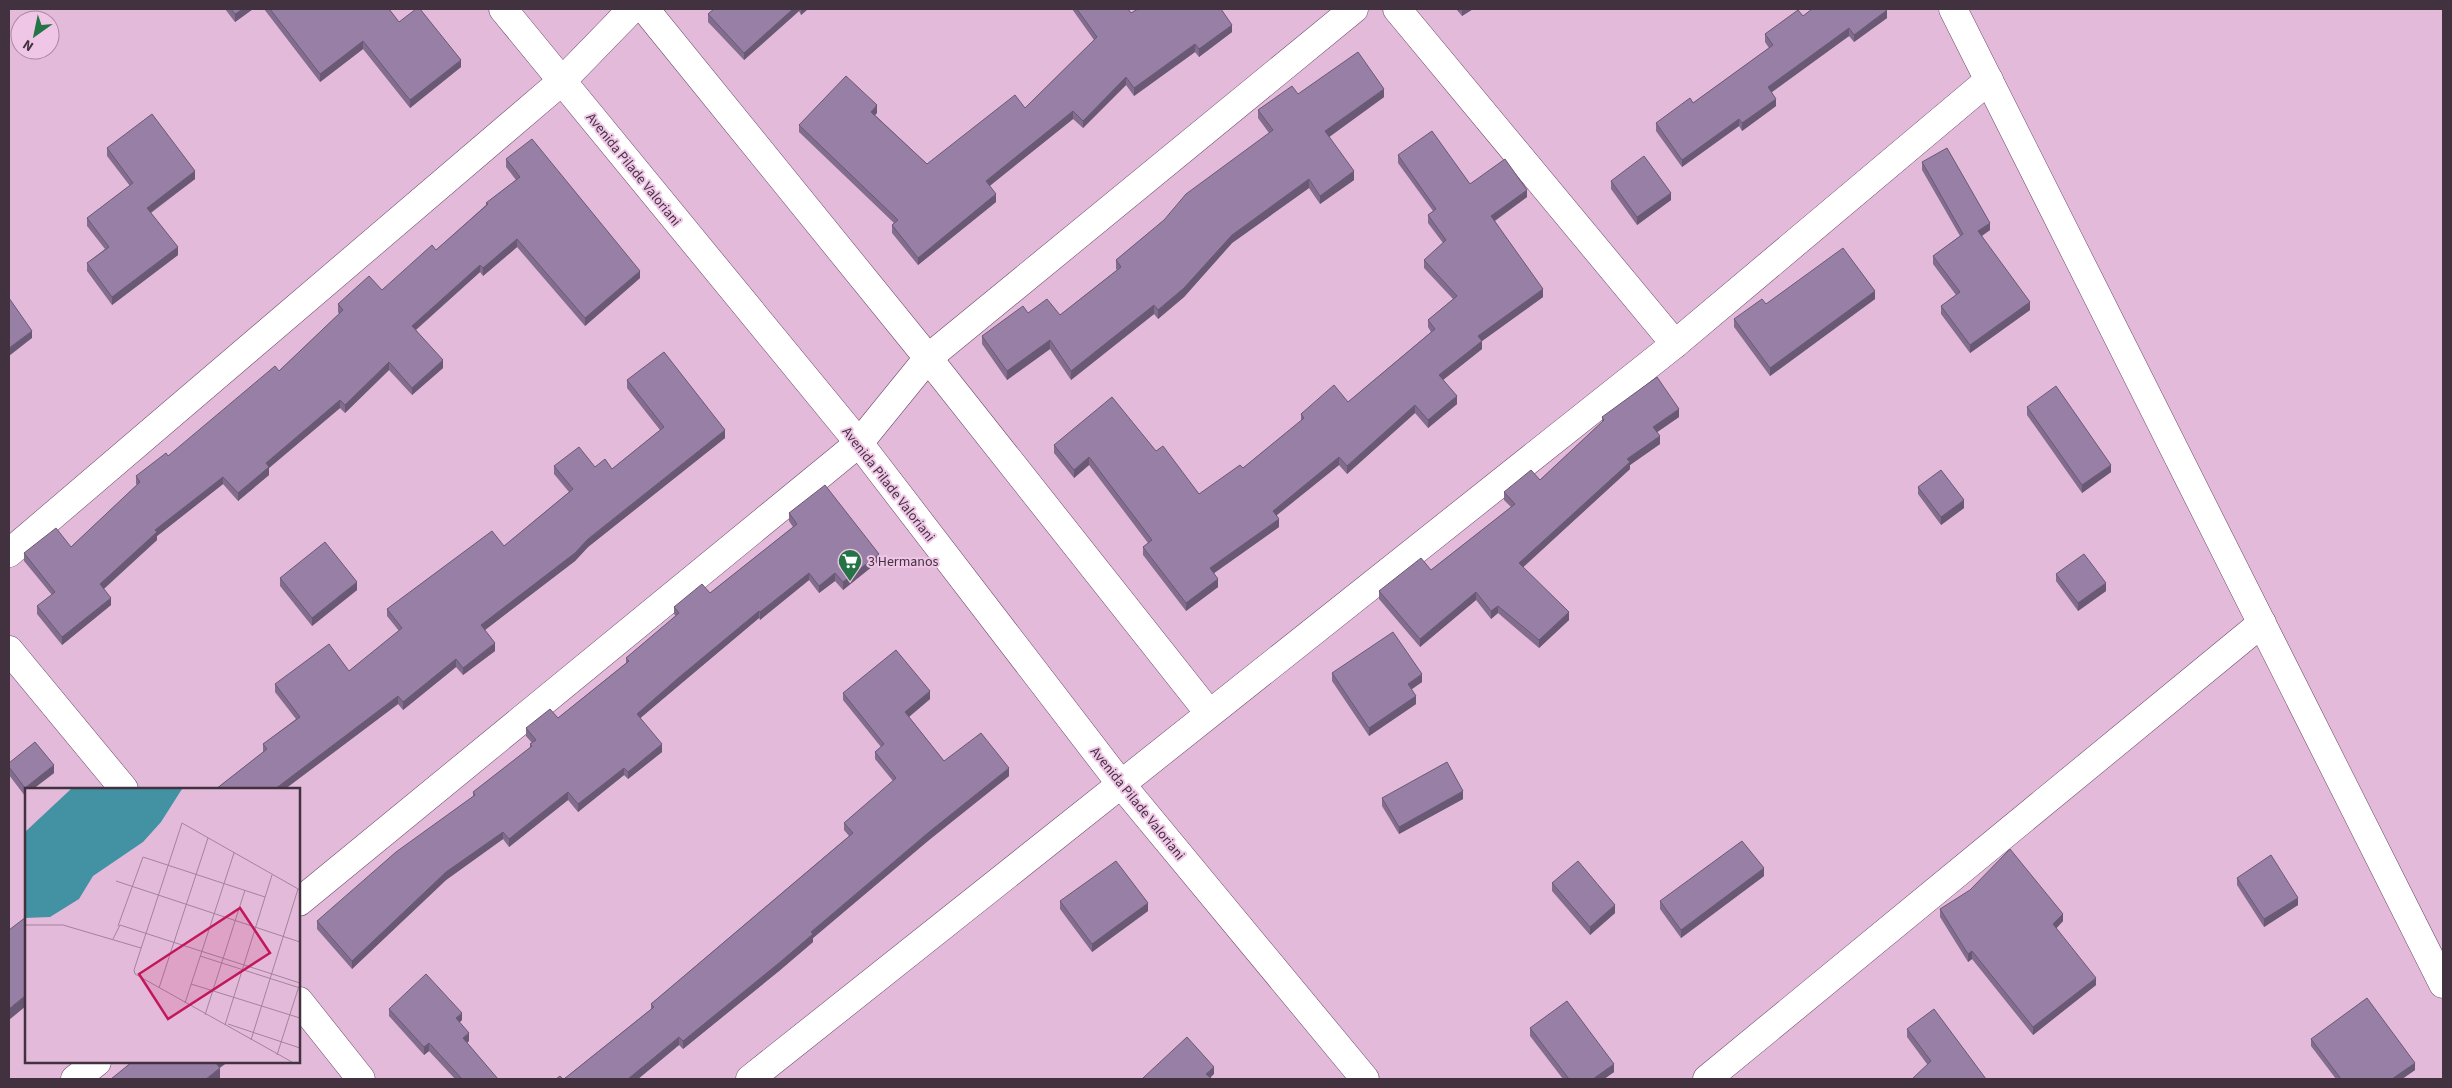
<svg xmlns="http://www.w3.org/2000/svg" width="2452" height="1088" font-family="'Source Sans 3',sans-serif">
	<rect width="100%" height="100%" fill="#e3bada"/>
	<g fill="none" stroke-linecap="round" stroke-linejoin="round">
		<!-- minor casing -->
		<g stroke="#6e4b67" stroke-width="29">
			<g id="minor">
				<path d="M503 9 859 443 1120 783 1365 1079"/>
				<path d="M645 9 928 358 1209 713"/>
				<path d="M1397 9 1675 344"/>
				<path d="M1953 9 2443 984"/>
				<path d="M9 553 562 81 632 9"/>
				<path d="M9 650 124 789"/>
				<path d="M299 902 859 443 928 358 1354 9"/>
				<path d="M299 1001 361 1079"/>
				<path d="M75 1079 97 1062"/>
				<path d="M750 1079 1675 344 1989 80"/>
				<path d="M1707 1079 2262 623"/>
			</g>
		</g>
		<!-- minor -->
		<use href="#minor" stroke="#fff" stroke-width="28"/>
	</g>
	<!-- wall -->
	<g fill="#836d8f">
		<path d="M225 9H253L235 22Z"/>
		<path d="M264 9H389L399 22 461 67 410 108 363 49 320 82Z"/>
		<path d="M714 9H808L801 15 799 11 744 60 708 22V14Z"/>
		<path d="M1072 9H1128L1131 13 1232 32 1199 57 1195 52 1134 96 1126 85 1083 128 1073 119 989 186 996 202 918 265 892 233V225L894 223 799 132V125L877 113 875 115 927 164 1025 108 1094 40Z"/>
		<path d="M1456 9H1473L1462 16Z"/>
		<path d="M1803 16 1887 18 1854 42 1849 36 1771 92 1776 106 1742 131 1739 126 1682 167 1656 131V123L1693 103 1769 48 1765 42V34Z"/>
		<path d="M1298 94 1384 97 1329 137 1354 180 1320 204 1309 188 1232 243 1184 297 1158 319 1154 314 1071 380 1050 349 1007 380 982 344V336L1028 313 1060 315 1117 270 1116 269V260L1269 133 1258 118V110Z"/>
		<path d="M107 148 195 179 151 213 178 255 112 305 87 271V263L105 249 87 226V218L130 186 107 156Z"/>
		<path d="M1398 155 1470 184 1527 197 1495 221 1543 297 1482 341V349L1443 380 1457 404 1428 428 1415 413 1347 474 1339 465 1277 515 1279 527 1214 573 1218 587 1186 611 1143 555V547L1148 543 1089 465 1074 478 1054 453V445L1156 451 1199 494 1243 468 1301 421V414L1348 402 1431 332 1428 327V320L1453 299 1424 268V260L1443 243 1428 223V215L1433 211 1398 163Z"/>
		<path d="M506 159 640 278 585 326 517 247 483 276 480 272 416 330 443 368 412 395 389 370 345 413 340 408 269 468V475L238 501 223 484 157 536V540L104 589 111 605 62 645 37 614V606L52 595 24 561V553L71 547 137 485 136 484V476L168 456 279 371 339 314 338 312V304L382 290 436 250 486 205V203L516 180 506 167Z"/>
		<path d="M1922 162 1990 230 1982 236 2030 310 1970 353 1941 314V306L1956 295 1933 264V256L1960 236 1922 170Z"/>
		<path d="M1611 181 1671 200 1637 225 1611 189Z"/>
		<path d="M1875 299 1770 376 1734 327V319L1766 304Z"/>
		<path d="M627 380 725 438 588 547 575 561 485 630 495 651 463 675 456 667 403 710 398 704 285 789H216L263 752V744L296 719 275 692V684L349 671 399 631 387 616V609L504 546 569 492 554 474V466L595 467 612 469 660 430 627 388Z"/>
		<path d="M2027 407 2111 472 2082 493 2027 415Z"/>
		<path d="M1602 417H1679L1657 432 1660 444 1630 465V469L1523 567 1569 620 1539 648 1498 613 1491 619 1476 600 1420 647 1379 599V591L1431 570 1511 507 1504 500V492L1540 480 1602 422Z"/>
		<path d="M1918 487 1964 508 1941 525 1918 494Z"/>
		<path d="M789 513 879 561 843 590 835 581 819 593 809 580 760 620 759 618 677 687 640 718 662 752 628 779 624 775 578 812 568 800 509 847 503 839 446 880 352 969 317 929V921L473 797V792L530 748V744L532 743 526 736V728L558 718 626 663V658L676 616 674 614V607L710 593 793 527 789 521Z"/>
		<path d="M2056 574 2106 591 2078 611 2056 581Z"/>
		<path d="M280 578 357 590 312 626 280 586Z"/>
		<path d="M1332 673 1422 682 1411 689 1416 704 1369 736 1332 681Z"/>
		<path d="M843 693 930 699 909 717 944 761 1009 776 929 840 813 938V942L779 971 683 1049 679 1045 638 1079H564L651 1009V1004L849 836 844 830V823L893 781 875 759V752L881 747 843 700Z"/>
		<path d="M9 763 54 773 33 789H26L25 796 9 775Z"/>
		<path d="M1382 798 1463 799 1399 834 1382 806Z"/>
		<path d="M1764 876 1681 938 1660 909V901Z"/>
		<path d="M2237 878 2298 905 2264 927 2237 885Z"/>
		<path d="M1552 883 1615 913 1590 935 1552 891Z"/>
		<path d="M1060 901 1148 911 1092 952 1060 909Z"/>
		<path d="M1940 909 2063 921 2056 928 2096 985 2033 1035 1972 959 1968 962 1940 917Z"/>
		<path d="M389 1009 462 1020 459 1022 469 1041 467 1043 498 1079H455L429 1051 424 1055 389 1016Z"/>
		<path d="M1530 1028 1614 1072 1604 1079H1563L1530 1036Z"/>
		<path d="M1907 1029 1986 1079 1927 1064 1907 1037Z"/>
		<path d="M2311 1039 2415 1070 2402 1079H2336L2311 1046Z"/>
	</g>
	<!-- shaded-wall -->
	<g fill="#6a5974">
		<path d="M243 9H253L235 22V14Z"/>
		<path d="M793 9H799V11L744 60V53Z"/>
		<path d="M801 9H808L801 15Z"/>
		<path d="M1462 9H1473L1462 16Z"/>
		<path d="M1887 10V18L1854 42V35Z"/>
		<path d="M1232 25V32L1199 57V49Z"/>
		<path d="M1849 28V36L1768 95V87Z"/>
		<path d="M363 41V49L320 82V74Z"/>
		<path d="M1195 44V52L1134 96V88Z"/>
		<path d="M461 60V67L410 108V100Z"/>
		<path d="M1126 77V85L1083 128V121Z"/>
		<path d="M1384 89V97L1325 140V131Z"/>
		<path d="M1776 99V106L1742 131V123Z"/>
		<path d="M877 105V113L871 119V112Z"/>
		<path d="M1073 111V119L986 189V181Z"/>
		<path d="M1739 119V126L1682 167V160Z"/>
		<path d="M195 171V179L147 215V208Z"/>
		<path d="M1354 171V180L1320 204V196Z"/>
		<path d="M1309 179V188L1232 243 1184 297 1158 319V310L1232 235Z"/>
		<path d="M1527 190V197L1491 223V216Z"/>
		<path d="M1671 193V200L1637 225V217Z"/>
		<path d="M996 194V202L918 265V258Z"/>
		<path d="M1990 223V230L1978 238V231Z"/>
		<path d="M517 239V247L483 276V268Z"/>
		<path d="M178 247V255L112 305V297Z"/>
		<path d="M480 265V272L412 333V326Z"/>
		<path d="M640 271V278L585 326V318Z"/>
		<path d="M1543 289V297L1482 341V349L1439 383V375L1478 336Z"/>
		<path d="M1875 291V299L1770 376V368Z"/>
		<path d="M2030 302V310L1970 353V345Z"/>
		<path d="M1154 305V314L1071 380V371Z"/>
		<path d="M32 331V338L9 356V348Z"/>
		<path d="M1050 340V349L1007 380V371Z"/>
		<path d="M443 360V368L412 395V388Z"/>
		<path d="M389 362V370L345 413V405Z"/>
		<path d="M1457 396V404L1428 428V420Z"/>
		<path d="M340 400V408L269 468V475L238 501V493L266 463Z"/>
		<path d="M1415 405V413L1347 474V466Z"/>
		<path d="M1679 409V417L1653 435V427Z"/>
		<path d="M725 430V438L588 547 575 561 481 633V625Z"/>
		<path d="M1660 436V444L1630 465V469L1519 571V563L1627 459Z"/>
		<path d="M1089 457V465L1074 478V470Z"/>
		<path d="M1339 457V465L1273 518V511Z"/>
		<path d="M2111 465V472L2082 493V485Z"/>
		<path d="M223 477V484L157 536V540L100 592V584L155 530Z"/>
		<path d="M1964 500V508L1941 525V517Z"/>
		<path d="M1279 519V527L1210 576V568Z"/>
		<path d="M879 554V561L843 590V582Z"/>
		<path d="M809 573V580L760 620V612Z"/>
		<path d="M835 573V581L819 593V586Z"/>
		<path d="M1218 579V587L1186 611V603Z"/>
		<path d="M357 582V590L312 626V618Z"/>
		<path d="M2106 583V591L2078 611V603Z"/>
		<path d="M1476 592V600L1420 647V639Z"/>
		<path d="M111 598V605L62 645V637Z"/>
		<path d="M1498 606V613L1491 619V611Z"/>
		<path d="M759 611V618L677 687 637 721V714L677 679Z"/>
		<path d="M1569 612V620L1539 648V640Z"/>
		<path d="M495 643V651L463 675V668Z"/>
		<path d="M456 659V667L403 710V702Z"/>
		<path d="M1422 674V682L1408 692V684Z"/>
		<path d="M930 691V699L905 720V712Z"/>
		<path d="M398 696V704L285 789H275Z"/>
		<path d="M1416 696V704L1369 736V728Z"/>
		<path d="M662 744V752L628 779V772Z"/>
		<path d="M54 765V773L33 789H26V795L25 796V788Z"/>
		<path d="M624 768V775L578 812V804Z"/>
		<path d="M1009 768V776L929 840 813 938V942L779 971 683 1049V1041L929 832Z"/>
		<path d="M1463 791V799L1399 834V827Z"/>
		<path d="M568 792V800L509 847V839Z"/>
		<path d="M503 832V839L446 880 352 969V961L446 872Z"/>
		<path d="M1764 868V876L1681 938V930Z"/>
		<path d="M2298 898V905L2264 927V919Z"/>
		<path d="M1148 903V911L1092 952V944Z"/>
		<path d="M1615 905V913L1590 935V927Z"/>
		<path d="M2063 914V921L2053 932V924Z"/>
		<path d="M1972 951V959L1968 962V954Z"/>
		<path d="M2096 978V985L2033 1035V1027Z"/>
		<path d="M26 995V1006L9 1020V1009Z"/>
		<path d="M462 1013V1020L456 1026V1018Z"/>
		<path d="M469 1033V1041L463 1046V1038Z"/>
		<path d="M679 1037V1045L638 1079H628Z"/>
		<path d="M429 1043V1051L424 1055V1047Z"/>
		<path d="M214 1062H228L214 1072Z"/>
		<path d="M2415 1063V1070L2402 1079H2392Z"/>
		<path d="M1614 1064V1072L1604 1079H1593Z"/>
		<path d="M1214 1067V1074L1209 1079 1206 1074Z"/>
		<path d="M220 1068V1079H206Z"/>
	</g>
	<!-- building -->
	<g fill="#987fa6" stroke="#6a5974">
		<path d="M231 9H243L235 14Z"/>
		<path d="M270 9H389L399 22 416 9H420L461 60 410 100 363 41 320 74Z"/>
		<path d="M714 9H793L744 53 708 14Z"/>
		<path d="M1077 9H1128L1131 13 1138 9H1221L1232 25 1199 49 1195 44 1134 88 1126 77 1083 121 1073 111 986 181 996 194 918 258 892 225 898 220 799 125 846 76 877 105 871 112 927 164 1015 95 1025 108 1097 37Z"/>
		<path d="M1812 9H1886L1887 10 1854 35 1849 28 1768 87 1776 99 1742 123 1739 119 1682 160 1656 123 1690 98 1693 103 1773 45 1765 34 1798 10 1803 16Z"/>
		<path d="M1358 52 1384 89 1325 131 1354 171 1320 196 1309 179 1232 235 1184 288 1158 310 1154 305 1071 371 1050 340 1007 371 982 336 1023 306 1028 313 1047 299 1060 315 1121 267 1116 260 1164 220 1186 194 1273 130 1258 110 1292 86 1298 94Z"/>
		<path d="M152 114 195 171 147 208 178 247 112 297 87 263 109 247 87 218 133 183 107 148Z"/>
		<path d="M1432 131 1470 184 1505 159 1527 190 1491 216 1543 289 1478 336 1482 341 1439 375 1457 396 1428 420 1415 405 1347 466 1339 457 1273 511 1279 519 1210 568 1218 579 1186 603 1143 547 1152 540 1089 457 1074 470 1054 445 1112 397 1156 451 1163 446 1199 494 1240 465 1243 468 1304 418 1301 414 1334 385 1348 402 1435 329 1428 320 1457 296 1424 260 1446 240 1428 215 1436 209 1398 155Z"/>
		<path d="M532 139 640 271 585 318 517 239 483 268 480 265 412 326 443 360 412 388 389 362 345 405 340 400 266 463 269 467 238 493 223 477 155 530 157 532 100 584 111 598 62 637 37 606 55 592 24 553 56 528 71 547 140 482 136 476 166 453 168 456 275 366 279 371 343 310 338 304 369 276 382 290 432 245 436 250 488 204 486 203 520 177 506 159Z"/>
		<path d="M1947 148 1990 223 1978 231 2030 302 1970 345 1941 306 1960 292 1933 256 1963 234 1922 162Z"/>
		<path d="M1644 156 1671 193 1637 217 1611 181Z"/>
		<path d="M1843 248 1875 291 1770 368 1734 319 1762 299 1766 304Z"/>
		<path d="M9 298 32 331 9 348Z"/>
		<path d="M664 352 725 430 588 539 575 553 481 625 495 643 463 668 456 659 403 702 398 696 275 789H216L267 749 263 744 300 717 275 684 329 644 349 671 402 628 387 609 492 531 504 546 573 489 554 466 579 447 595 467 605 459 612 469 664 427 627 380Z"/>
		<path d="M1657 377 1679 409 1653 427 1660 436 1627 459 1630 462 1519 563 1569 612 1539 640 1498 606 1491 611 1476 592 1420 639 1379 591 1421 558 1431 570 1515 504 1504 492 1531 470 1540 480 1604 420 1602 417Z"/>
		<path d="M2056 386 2111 465 2082 485 2027 407Z"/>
		<path d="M1941 470 1964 500 1941 517 1918 487Z"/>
		<path d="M825 485 879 554 843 582 835 573 819 586 809 573 760 612 759 611 677 679 637 714 662 744 628 772 624 768 578 804 568 792 509 839 503 832 446 872 352 961 317 921 396 852 475 795 473 792 532 746 530 744 536 740 526 728 550 709 558 718 629 661 626 658 679 613 674 607 702 584 710 593 797 524 789 513Z"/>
		<path d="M325 542 357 582 312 618 280 578Z"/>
		<path d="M2084 554 2106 583 2078 603 2056 574Z"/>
		<path d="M1393 632 1422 674 1408 684 1416 696 1369 728 1332 673Z"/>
		<path d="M896 650 930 691 905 712 944 761 981 733 1009 768 929 832 811 932 813 934 779 963 683 1041 679 1037 628 1079H564L654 1007 651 1004 853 833 844 823 896 778 875 752 884 744 843 693Z"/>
		<path d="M35 742 54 765 25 788 9 767V763Z"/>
		<path d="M1447 762 1463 791 1399 827 1382 798Z"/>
		<path d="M1742 841 1764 868 1681 930 1660 901Z"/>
		<path d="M2010 849 2063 914 2053 924 2096 978 2033 1027 1972 951 1968 954 1940 909 1970 890Z"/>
		<path d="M2271 855 2298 898 2264 919 2237 878Z"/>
		<path d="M1116 861 1148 903 1092 944 1060 901Z"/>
		<path d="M1578 861 1615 905 1590 927 1552 883Z"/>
		<path d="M26 917V995L9 1009V930Z"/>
		<path d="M426 974 462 1013 456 1018 469 1033 463 1038 498 1079H462L429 1043 424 1047 389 1009Z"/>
		<path d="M2367 998 2415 1063 2392 1079H2341L2311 1039Z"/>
		<path d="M1567 1001 1614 1064 1593 1079H1569L1530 1028Z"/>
		<path d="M1934 1009 1986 1079H1912L1931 1061 1907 1029Z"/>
		<path d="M1187 1037 1214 1067 1206 1074 1212 1079H1144L1143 1078Z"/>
		<path d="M132 1062H215L220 1068 206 1079H111Z"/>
		<path d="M560 1076 563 1079H556Z"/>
	</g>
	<!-- icons -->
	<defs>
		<g id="supermarket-pin" transform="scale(1.25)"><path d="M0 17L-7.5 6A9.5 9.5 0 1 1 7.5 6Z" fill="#247445" stroke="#f0c6e7"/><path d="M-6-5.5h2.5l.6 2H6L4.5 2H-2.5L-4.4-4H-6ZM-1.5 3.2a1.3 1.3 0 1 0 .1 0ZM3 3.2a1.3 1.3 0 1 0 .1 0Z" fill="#fff"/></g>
	</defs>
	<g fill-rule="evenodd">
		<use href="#supermarket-pin" x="850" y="561"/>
	</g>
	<g text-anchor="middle" stroke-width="4" stroke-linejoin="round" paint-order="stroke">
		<!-- street labels -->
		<g font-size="14" fill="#42313f" stroke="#f0c6e7">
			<text transform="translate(634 169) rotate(51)" y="5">Avenida Pilade Valoriani</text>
			<text transform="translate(889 484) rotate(52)" y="5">Avenida Pilade Valoriani</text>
			<text transform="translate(1138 803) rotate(51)" y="5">Avenida Pilade Valoriani</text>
		</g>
		<!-- poi labels -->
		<g font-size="14" fill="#42313f" stroke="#f0c6e7" text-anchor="start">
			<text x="868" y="566">3 Hermanos</text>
		</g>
	</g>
	<!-- overview -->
	<g transform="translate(25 788)">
		<rect width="275" height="275" fill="#e3bada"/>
		<path d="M46 1H157L136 34 118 54 68 88 54 111 25 129 0 130V44Z" fill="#4292a3"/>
		<path fill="none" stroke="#a3839c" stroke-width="1" d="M91 93 275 154M0 137H38L116 160M93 138 118 69 240 109M88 151 95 137 275 195M175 168 275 200M166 196 275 230M134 200 183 50M160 215 209 65M180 227 220 102M203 236 275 260M200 237 247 87M226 252 273 101M252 267 274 198M267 274 110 186 109 182 157 35 275 102"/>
		<path fill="#c2185b" fill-opacity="0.15" stroke="#c2185b" stroke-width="2.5" d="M215 120 245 165 143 231 114 186Z"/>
		<rect width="275" height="275" fill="none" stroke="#42313f" stroke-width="2.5"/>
	</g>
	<!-- border -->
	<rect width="2452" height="1088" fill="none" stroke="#42313f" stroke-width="20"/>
	<!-- north arrow -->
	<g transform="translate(35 35) rotate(213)"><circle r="24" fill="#f0c6e7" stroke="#aa8aa4"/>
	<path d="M0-4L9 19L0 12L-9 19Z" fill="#247445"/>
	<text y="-8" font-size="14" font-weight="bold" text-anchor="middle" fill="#42313f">N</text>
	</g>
</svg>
